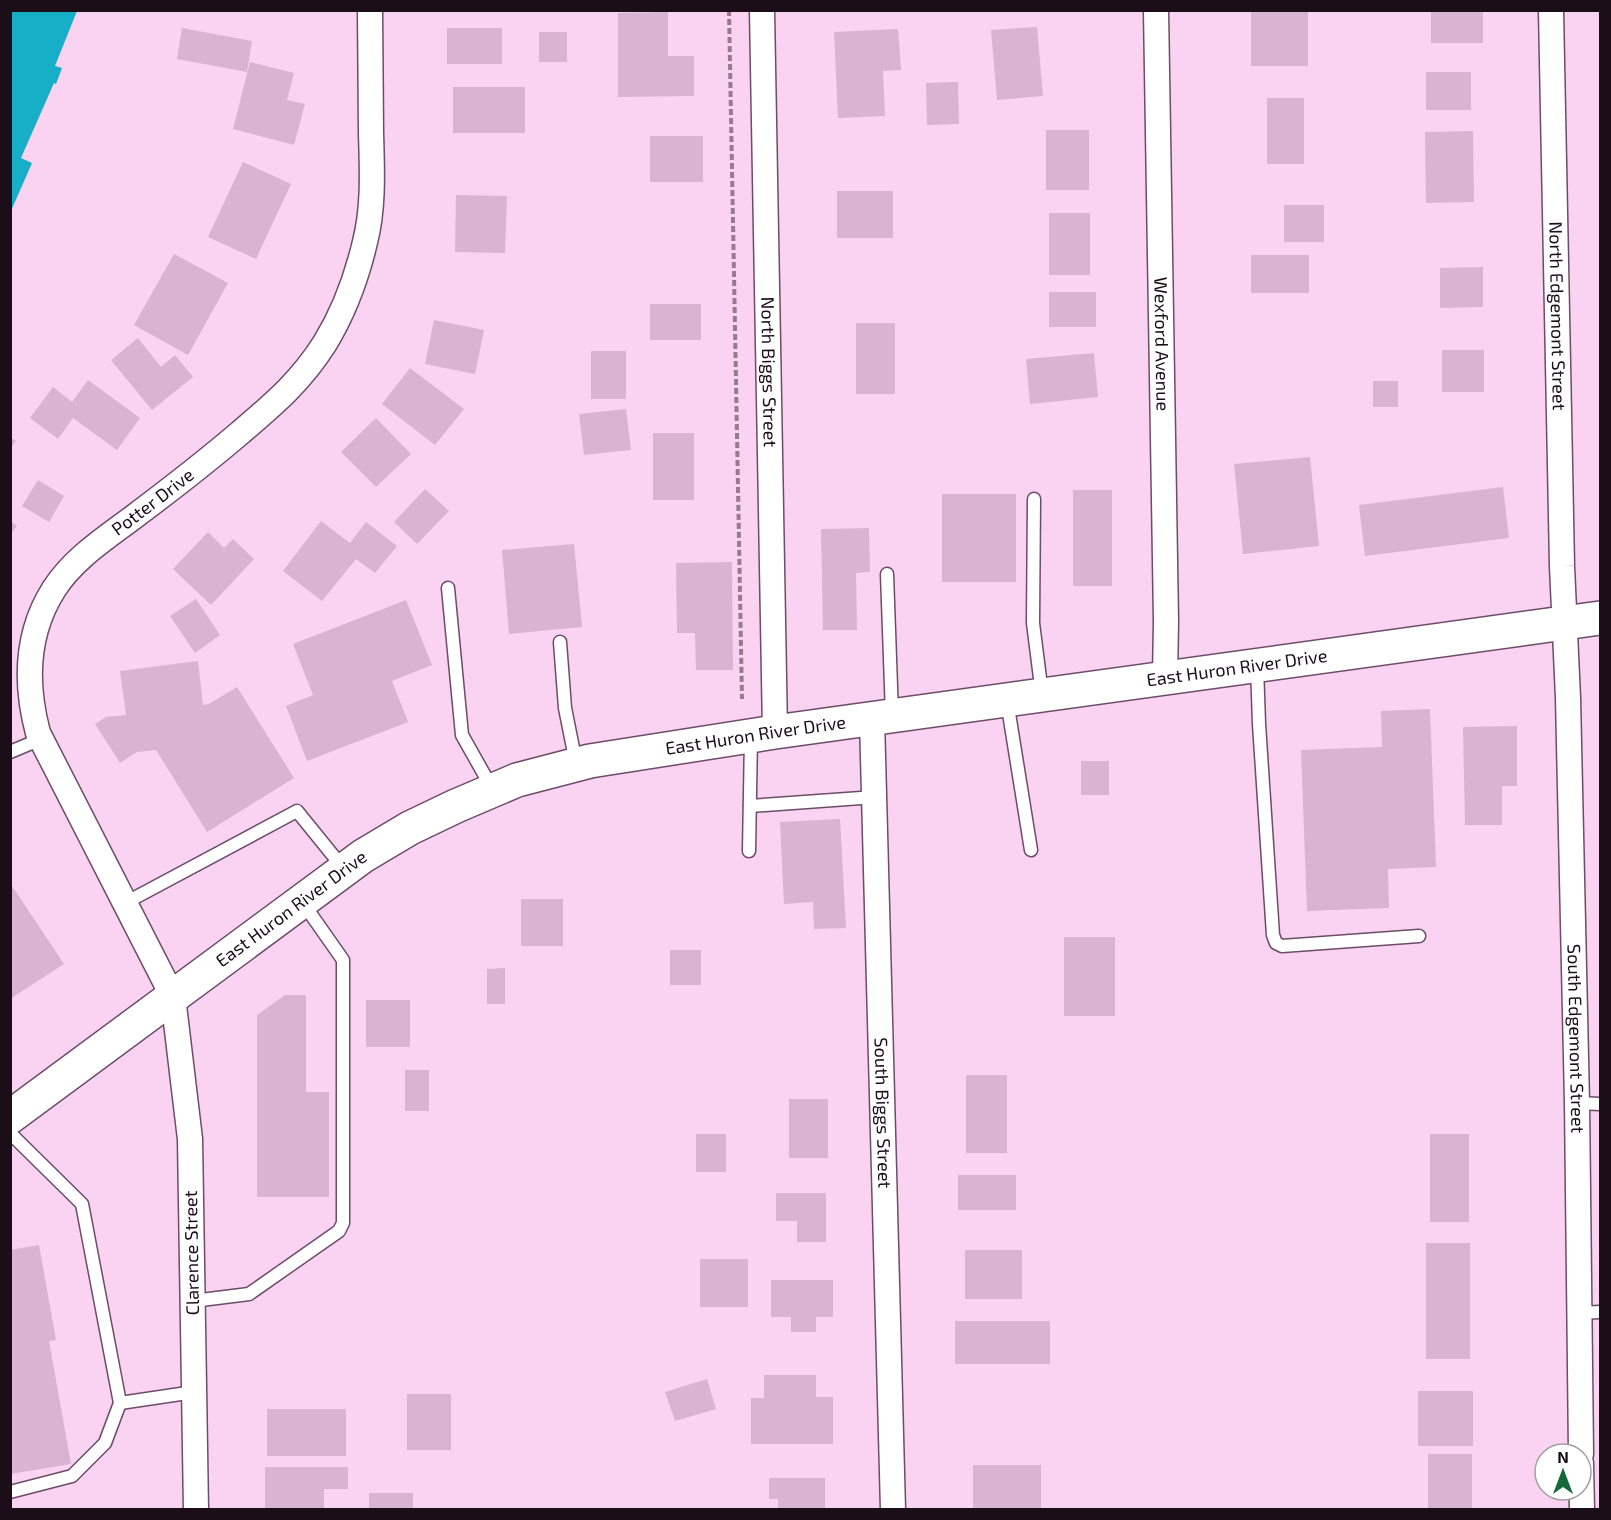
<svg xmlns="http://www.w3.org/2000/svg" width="1611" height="1520" font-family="'Exo 2',sans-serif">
	<rect width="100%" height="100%" fill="#fad3f2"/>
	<!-- water -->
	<path fill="#17aec8" d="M11 10 77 11 55 66 62 68 56 84 54 83 21 158 32 163 11 211Z"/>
	<!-- building -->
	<g fill="#d9b3d1">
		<rect x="1251" y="10" width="57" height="56"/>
		<rect x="1431" y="10" width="52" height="33"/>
		<path d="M668 12V56H694V96L618 97V13Z"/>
		<path d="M1037 27 1043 96 997 100 991 30Z"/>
		<path d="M182 28 252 41 247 72 177 59Z"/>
		<rect x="447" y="28" width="55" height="36"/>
		<path d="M898 29 901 70 883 71 885 116 838 118 834 32Z"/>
		<rect x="539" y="32" width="28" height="30"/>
		<path d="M250 62 294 73 287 100 305 104 294 145 233 129Z"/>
		<rect x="1426" y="72" width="45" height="38"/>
		<path d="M958 82 959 124 927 125 926 83Z"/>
		<rect x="453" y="87" width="72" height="46"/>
		<rect x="1267" y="98" width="37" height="66"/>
		<rect x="1046" y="130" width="43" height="60"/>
		<path d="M1473 131 1474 202 1426 203 1425 132Z"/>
		<rect x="650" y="136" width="53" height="46"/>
		<path d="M243 162 291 184 256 259 208 237Z"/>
		<rect x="837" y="191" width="56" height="47"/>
		<path d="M456 195 507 196 505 253 455 252Z"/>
		<rect x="1284" y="205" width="40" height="37"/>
		<rect x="1049" y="213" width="41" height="62"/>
		<path d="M174 254 228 283 188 355 134 325Z"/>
		<rect x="1251" y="255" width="58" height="38"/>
		<path d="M1483 267V307L1440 308V268Z"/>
		<rect x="1049" y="292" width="47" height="35"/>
		<rect x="650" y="304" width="51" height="36"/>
		<path d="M434 320 484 330 475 374 425 364Z"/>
		<rect x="856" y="323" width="39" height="71"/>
		<path d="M138 338 161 367 175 355 193 377 152 410 111 360Z"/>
		<rect x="1442" y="350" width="42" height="42"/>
		<rect x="591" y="351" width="35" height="48"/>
		<path d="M1094 353 1098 397 1030 404 1026 359Z"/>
		<path d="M410 368 464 409 435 445 382 404Z"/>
		<path d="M88 380 140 418 117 450 73 418 58 439 30 418 53 387 72 402Z"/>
		<rect x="1373" y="381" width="25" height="26"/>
		<path d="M626 409 631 450 584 455 579 414Z"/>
		<path d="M376 418 411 454 376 487 341 452Z"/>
		<rect x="653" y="433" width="41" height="67"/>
		<path d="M10 437 16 441 10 449Z"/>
		<path d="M1310 457 1319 546 1243 554 1234 464Z"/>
		<path d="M38 480 64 496 49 522 22 506Z"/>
		<path d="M1503 487 1509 538 1365 556 1359 505Z"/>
		<path d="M425 489 449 511 417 544 394 522Z"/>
		<rect x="1073" y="490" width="39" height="96"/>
		<rect x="942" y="494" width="74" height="88"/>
		<path d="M10 521 17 526 10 534Z"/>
		<path d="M321 521 350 543 366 522 397 546 375 573 356 559 322 601 283 571Z"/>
		<path d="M869 528 870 572 856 573 857 630H823L821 529Z"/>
		<path d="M208 532 224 548 233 539 254 559 211 605 173 569Z"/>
		<path d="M574 544 582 627 509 634 502 550Z"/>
		<path d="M732 562 733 670H696L695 633H677L676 563Z"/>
		<path d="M196 599 220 635 195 653 170 616Z"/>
		<path d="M406 600 432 665 392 681 408 722 307 761 286 706 313 695 293 644Z"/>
		<path d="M198 661 203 705 209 704 237 687 294 778 207 832 156 750 137 752 120 763 95 724 106 717 126 715 120 671Z"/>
		<path d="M1430 709 1436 867 1388 869 1389 908 1307 911 1301 750 1382 747 1381 711Z"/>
		<path d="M1517 726V786H1502V825H1465L1463 727Z"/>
		<rect x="1081" y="761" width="28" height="34"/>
		<path d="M840 819 846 928 814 929 813 902 784 904 780 822Z"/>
		<path d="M10 883 64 964 10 999Z"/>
		<rect x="521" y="899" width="42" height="47"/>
		<rect x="1064" y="937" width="51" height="79"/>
		<rect x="670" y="950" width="31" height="35"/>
		<path d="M505 968V1004H487V969Z"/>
		<path d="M285 995H306V1092H329V1197H257V1015Z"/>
		<rect x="366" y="1000" width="44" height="47"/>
		<rect x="405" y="1070" width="24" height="41"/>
		<rect x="966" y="1075" width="41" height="78"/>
		<rect x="789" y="1099" width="39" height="59"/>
		<rect x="696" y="1134" width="30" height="38"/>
		<rect x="1430" y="1134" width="39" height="88"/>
		<rect x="958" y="1175" width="58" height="35"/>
		<path d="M776 1193H826V1242H797V1221H776Z"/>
		<rect x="1426" y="1243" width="44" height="116"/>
		<path d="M39 1245 56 1340 49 1341 71 1464 10 1474V1250Z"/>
		<rect x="965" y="1250" width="57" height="49"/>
		<rect x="700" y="1259" width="48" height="48"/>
		<path d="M771 1280H833V1317H816V1332H791V1317H771Z"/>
		<rect x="955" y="1321" width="95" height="43"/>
		<path d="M764 1375H816V1397H833V1444H751V1398H764Z"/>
		<path d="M707 1379 716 1409 675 1421 665 1392Z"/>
		<rect x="1418" y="1391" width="55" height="55"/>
		<rect x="407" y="1394" width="44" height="56"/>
		<rect x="267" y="1409" width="79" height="47"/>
		<rect x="1428" y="1454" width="44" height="56"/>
		<rect x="973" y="1465" width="68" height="45"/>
		<path d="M265 1467H348V1489H324V1509H265Z"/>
		<path d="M769 1478H825V1510H778V1499H769Z"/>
		<rect x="369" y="1493" width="44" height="17"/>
	</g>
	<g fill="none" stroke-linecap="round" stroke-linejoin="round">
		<!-- service casing -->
		<g stroke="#6d4c67" stroke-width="15">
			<g id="service">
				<path d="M1034 499 1033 623 1042 694"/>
				<path d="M887 574 892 715"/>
				<path d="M448 588 462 735 493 790"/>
				<path d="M560 642 565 708 576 763"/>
				<path d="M1257 666 1259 724 1273 935 1276 943 1282 946 1419 936"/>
				<path d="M1007 701 1031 850"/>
				<path d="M10 752 41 739"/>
				<path d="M750 806 875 797"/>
				<path d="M749 851 751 737"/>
				<path d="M125 903 297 811 344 869"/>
				<path d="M1577 1103 1600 1104"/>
				<path d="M10 1133 82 1204 120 1403 105 1443 72 1476 10 1492"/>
				<path d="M193 1301 249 1294 339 1231 343 1223V960L303 903"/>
				<path d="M1579 1313 1600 1312"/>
				<path d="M120 1403 194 1392"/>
			</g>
		</g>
		<!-- minor casing -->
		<g stroke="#6d4c67" stroke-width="27">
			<g id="minor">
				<path id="s1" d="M762 10 775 732"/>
				<path id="s2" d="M1156 10 1166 621 1165 677"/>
				<path id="s3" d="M1551 10 1562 566 1568 698 1577 1103 1581 1454"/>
				<path id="s4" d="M872 719 893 1510"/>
				<path d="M1581 1463 1582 1510"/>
				<path id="s5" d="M196 1510 190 1139 173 997 38 733C25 684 26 633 54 589 74 558 106 538 135 516 171 489 207 461 241 432 275 403 301 381 325 343 344 312 357 276 365 242 374 207 372 169 371 133 371 92 370 51 370 10"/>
			</g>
		</g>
		<!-- secondary casing -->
		<g stroke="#6d4c67" stroke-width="36">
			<g id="secondary">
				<path id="s6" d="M10 1117 363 856 410 828 456 806 517 780 590 761 775 732 1600 618"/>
			</g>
		</g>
		<!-- path -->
		<path stroke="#957a90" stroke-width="4" stroke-dasharray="6 3" stroke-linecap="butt" d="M729 10 742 699"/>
		<!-- service -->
		<use href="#service" stroke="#fff" stroke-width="12"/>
		<!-- minor -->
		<use href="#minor" stroke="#fff" stroke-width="24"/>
		<!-- secondary -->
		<use href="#secondary" stroke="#fff" stroke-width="33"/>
	</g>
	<g text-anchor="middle" stroke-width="4.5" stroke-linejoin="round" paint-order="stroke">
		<!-- street labels -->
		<g font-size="18" fill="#1b0e18" stroke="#fff">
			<text dy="6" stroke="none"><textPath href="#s3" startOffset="306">North Edgemont Street</textPath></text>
			<text dy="6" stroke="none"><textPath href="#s2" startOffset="334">Wexford Avenue</textPath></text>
			<text dy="6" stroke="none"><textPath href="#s1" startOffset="362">North Biggs Street</textPath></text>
			<text dy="6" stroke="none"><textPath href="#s5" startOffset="1092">Potter Drive</textPath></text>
			<text dy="6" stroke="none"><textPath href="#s6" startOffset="1340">East Huron River Drive</textPath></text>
			<text dy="6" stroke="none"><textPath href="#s6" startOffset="854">East Huron River Drive</textPath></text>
			<text dy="6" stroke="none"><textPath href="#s6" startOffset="350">East Huron River Drive</textPath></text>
			<text dy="6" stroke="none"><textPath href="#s3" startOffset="1029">South Edgemont Street</textPath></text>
			<text dy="6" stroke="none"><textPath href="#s4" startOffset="394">South Biggs Street</textPath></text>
			<text transform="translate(192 1253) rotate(-91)" y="6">Clarence Street</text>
		</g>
	</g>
	<!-- border -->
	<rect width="1611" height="1520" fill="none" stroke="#1b0e18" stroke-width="24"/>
	<!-- north arrow -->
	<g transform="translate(1563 1472)"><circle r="28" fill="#ffffff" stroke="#a49fa3" stroke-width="1.5"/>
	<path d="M0-4.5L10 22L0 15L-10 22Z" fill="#146839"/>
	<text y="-9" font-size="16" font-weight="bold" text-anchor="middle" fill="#1b0e18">N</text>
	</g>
</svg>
